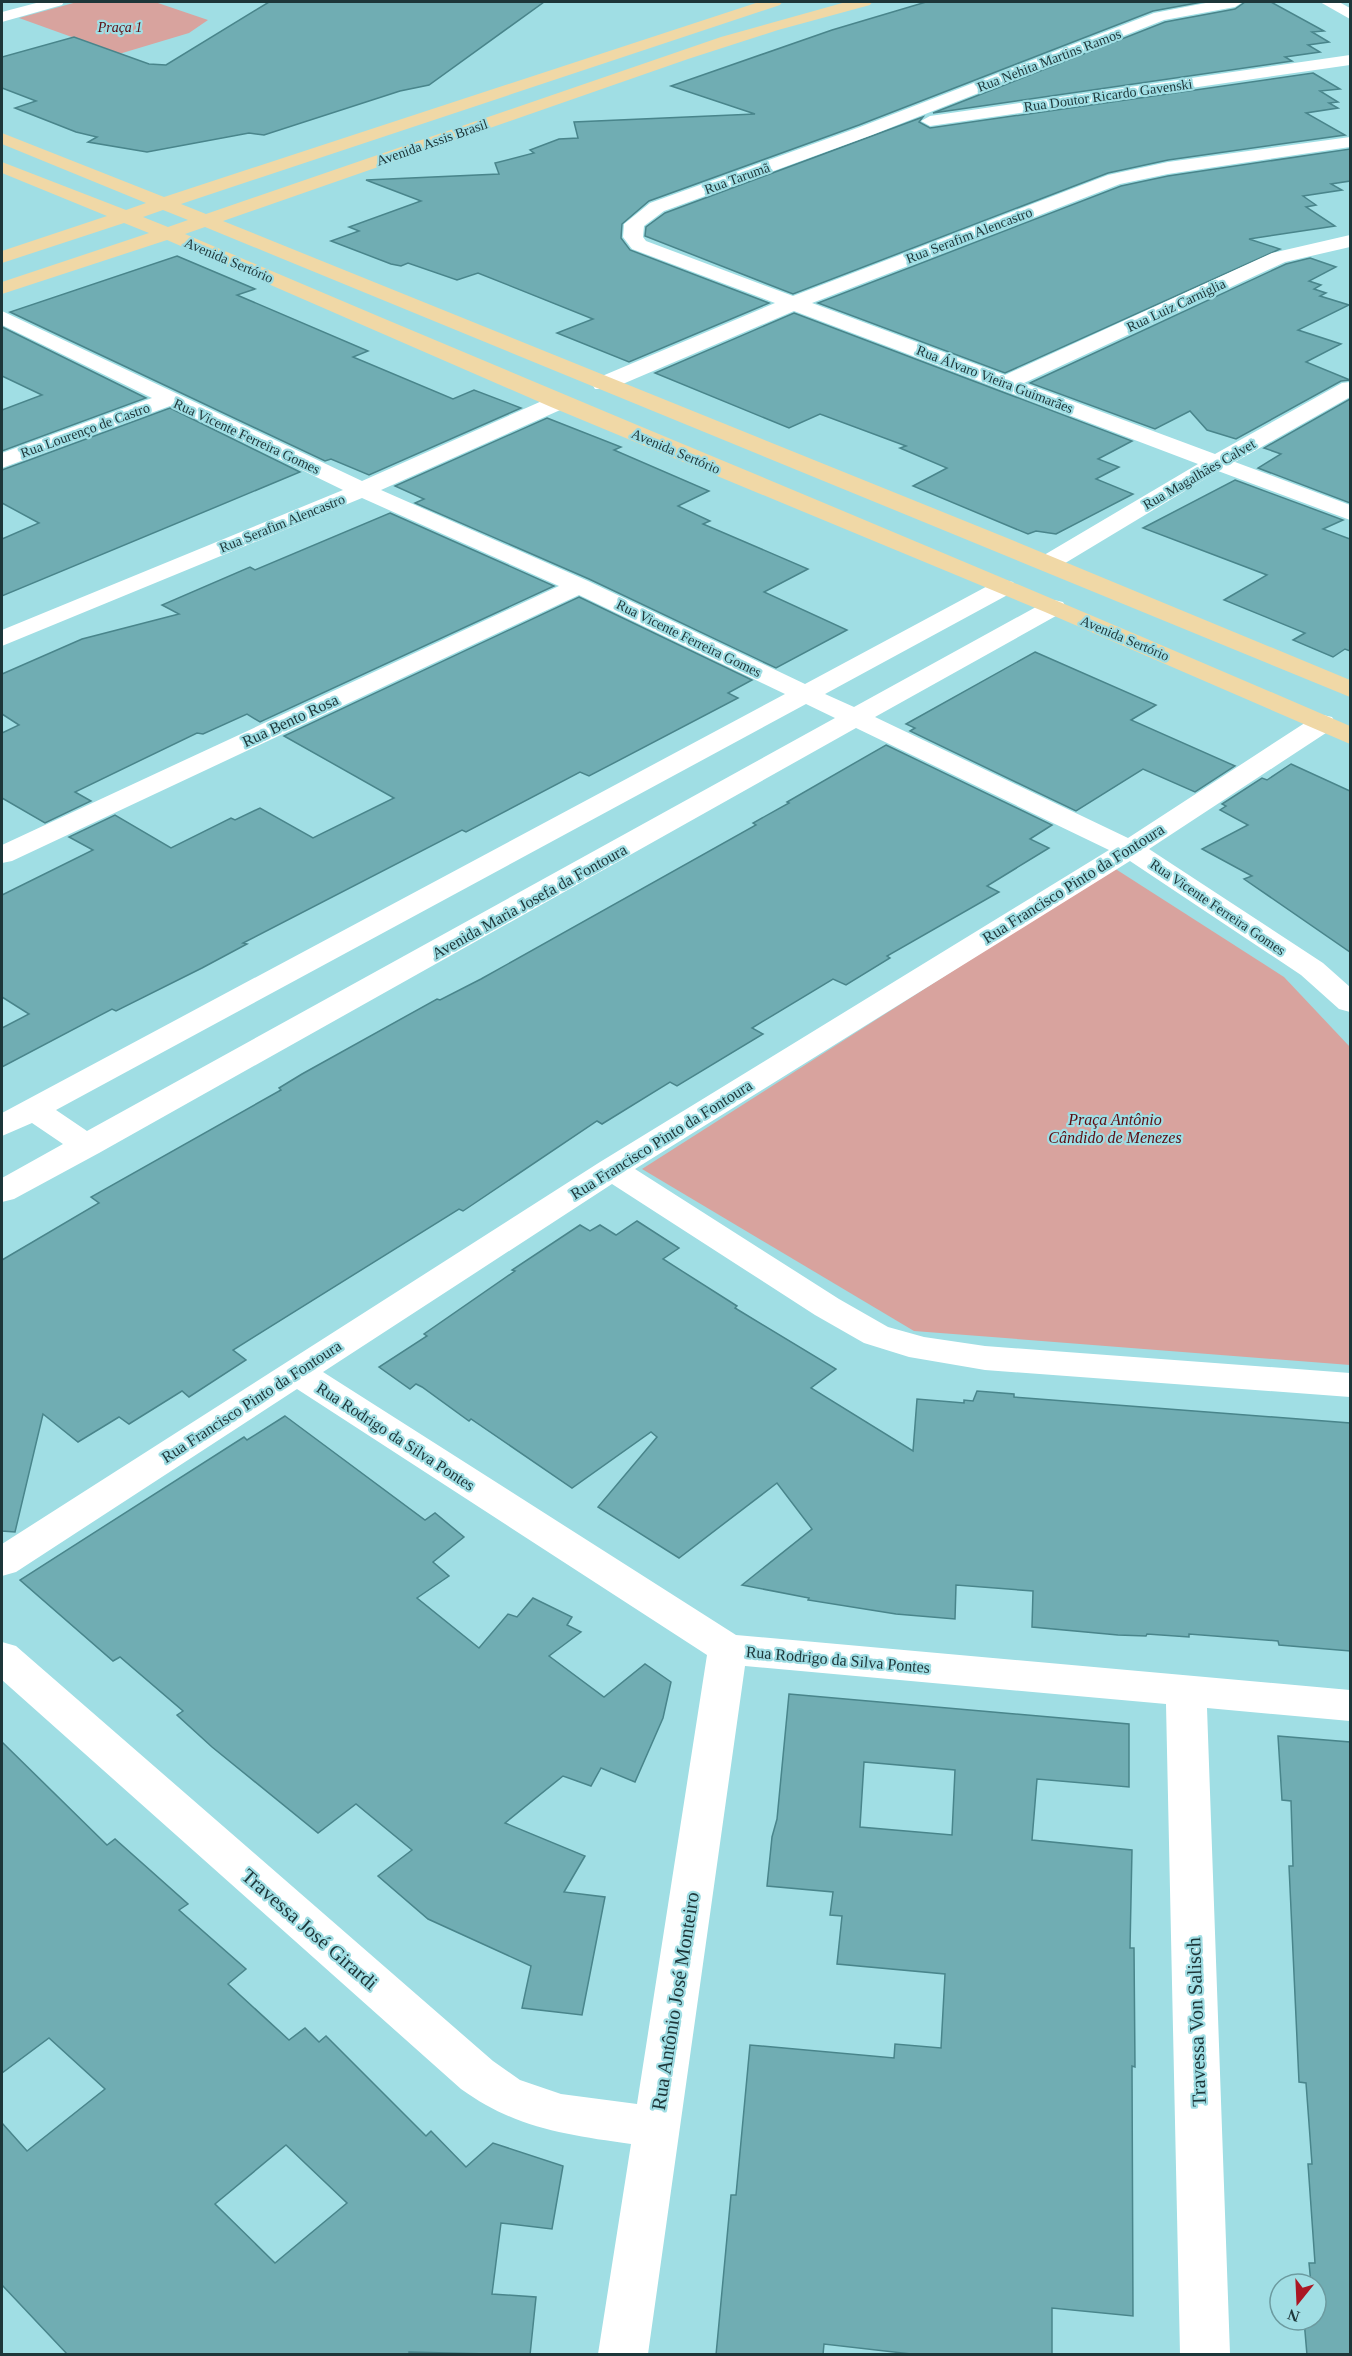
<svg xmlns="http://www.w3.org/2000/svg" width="1352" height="2356" font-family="Georgia,serif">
	<rect width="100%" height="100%" fill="#a0dee4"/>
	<!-- green -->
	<g fill="#d8a39e">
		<path d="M77 2H155L208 20 189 33 119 54 19 18Z"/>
		<path d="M1114 868 1284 977 1350 1047V1365L914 1331 642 1169Z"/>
	</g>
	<!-- building -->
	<g fill="#70adb3" stroke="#49858b" stroke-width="1.5" fill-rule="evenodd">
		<path d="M269 2H544L429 85 400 91 264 135 249 133 147 152 88 142 97 137 76 132 15 108 36 101 2 88V57L74 37 149 64 166 65Z"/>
		<path d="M926 2H1202L1153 11 859 125 649 201 622 224 621 238 630 250 769 303 629 362 557 333 593 319 478 273 457 280 408 263 401 266 391 264 331 241 359 231 349 227 421 201 366 180 499 174 495 163 534 153 530 150 559 139 578 138 574 122 755 114 671 86 832 30Z"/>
		<path d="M1245 2H1271L1324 31 1312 32 1329 42 1308 45 1320 52 1285 57 1292 61 933 113 1165 22 1235 9Z"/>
		<path d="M1313 73 1340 89 1320 91 1338 102 1329 103 1338 108 1306 113 1345 135 1168 160 1108 173 793 294 645 236 646 227 665 213 923 117 919 122 930 128Z"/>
		<path d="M1350 149V181L1331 184 1342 190 1303 196 1316 205 1306 207 1335 226 1249 239 1280 249 1005 373 818 303 1121 186 1168 176Z"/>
		<path d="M177 256 255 289 237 295 368 351 353 357 453 399 474 390 521 408 369 475 331 459 325 461 10 312Z"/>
		<path d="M1310 258 1336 267 1309 281 1321 285 1314 289 1326 293 1320 296 1349 305 1298 330 1341 344 1306 362 1350 380 1341 381 1236 439 1207 430 1190 411 1155 429 1030 383 1286 264Z"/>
		<path d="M794 313 1132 441 1098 459 1119 467 1096 479 1133 494 1056 534 1036 531 1028 534 913 486 947 468 900 448 906 446 820 414 789 428 655 373Z"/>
		<path d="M2 327 146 398 2 451V410L42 395 2 376Z"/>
		<path d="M1350 399V503L1258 468 1281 454 1264 448Z"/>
		<path d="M170 408 300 472 2 596V539L39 523 2 503V470Z"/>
		<path d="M547 418 621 447 614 450 709 491 678 506 710 521 703 524 808 569 764 592 847 630 776 668 589 579 415 503 424 499 395 486Z"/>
		<path d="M1235 480 1343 520 1323 529 1350 539V651L1345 649 1333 657 1293 640 1305 633 1224 600 1267 575 1143 528Z"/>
		<path d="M390 513 554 586 260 722 247 714 203 734 197 733 75 792 91 801 45 823 2 798V733L19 725 2 714V674L82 639 179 614 162 605 250 567 255 570Z"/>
		<path d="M579 597 752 680 728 693 738 698 589 776 580 772 466 832 462 830 243 943 247 944 202 968 116 1011 112 1009 2 1067V1028L29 1014 2 997V895L93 850 69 837 115 815 171 848 231 818 235 820 260 808 313 838 394 798 284 736Z"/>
		<path d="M1035 652 1156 705 1131 720 1235 766 1195 792 1143 769 1076 811 910 731 915 728 906 724Z"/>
		<path d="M886 745 1052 825 1030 839 1049 848 987 886 999 892 887 956 890 958 846 985 833 979 752 1028 763 1034 677 1086 670 1082 602 1124 597 1121 463 1211 459 1209 233 1350 246 1360 189 1397 182 1391 129 1424 119 1417 78 1442 43 1414 15 1532 2 1531V1260L99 1203 91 1197 281 1090 279 1088 302 1074 437 999 440 1000 481 979 756 825 753 823 789 803 787 802Z"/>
		<path d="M1291 764 1350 791V952L1244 879 1252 876 1202 849 1248 825 1220 810 1226 806 1222 804 1262 778 1267 780Z"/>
		<path d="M637 1221 679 1248 663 1259 737 1306 735 1308 836 1369 811 1388 913 1451 917 1399 964 1403V1400L973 1401 977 1391 1014 1394V1397L1350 1423V1651L1279 1645 1278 1641 1189 1634V1637L1147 1634 1146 1636 1118 1635 1032 1627 1033 1591 956 1585 955 1619 896 1614 808 1600 809 1598 742 1585 812 1529 777 1483 679 1558 598 1507 657 1437 651 1432 572 1488 471 1419 469 1421 422 1387 416 1384 410 1389 379 1367 427 1336 424 1334 515 1271 512 1270 580 1225 590 1231 600 1225 616 1235Z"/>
		<path d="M285 1416 425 1520 435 1513 464 1537 433 1562 449 1576 417 1598 479 1648 508 1614 517 1617 533 1598 572 1617 567 1625 581 1632 549 1656 604 1697 645 1664 671 1682 663 1718 635 1782 601 1768 591 1786 563 1776 505 1823 585 1856 564 1892 605 1897 582 2015 522 2008 531 1966 428 1919 378 1876 412 1850 356 1804 318 1833 212 1747 177 1715 183 1711 120 1657 113 1661 20 1580 244 1437 247 1440Z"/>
		<path d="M789 1694 1129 1724V1787L1037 1779 1032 1840 1132 1850 1130 1948H1134L1135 2067 1132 2066 1133 2316 1052 2308V2355H920L824 2344 823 2355H716L731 2195H736L750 2045 894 2058 895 2044 941 2048 945 1974 837 1964 842 1916 830 1915 833 1892 767 1886 772 1837 777 1819ZM864 1762 955 1770 952 1835 860 1827Z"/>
		<path d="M1278 1736 1350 1742V2355H1307L1304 2320H1316V2284H1311L1309 2263H1315L1308 2164H1312L1306 2083 1299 2082 1289 1866H1293L1291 1801 1282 1800Z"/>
		<path d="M2 1742 107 1845 115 1839 188 1904 179 1910 246 1969 228 1984 289 2040 305 2028 319 2042 326 2036 426 2136 431 2131 466 2167 493 2143 563 2166 552 2229 501 2223 492 2294 536 2297 530 2355 409 2352V2355H68L2 2285V2123L27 2151 105 2089 49 2038 2 2073ZM286 2145 347 2203 275 2263 215 2204Z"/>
	</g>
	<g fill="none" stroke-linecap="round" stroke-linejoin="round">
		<!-- minor -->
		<g fill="#fff" fill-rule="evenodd">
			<path d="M40 2H64L62 5 2 22V12Z"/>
			<path d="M1211 2H1243L1235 7 1164 20 872 135 664 211 644 226 643 237 646 241 793 296 1108 175 1168 162 1350 137V147L1168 174 1120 184 812 303 1005 375 1272 253 1350 235V247L1285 262 1024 383 1215 454 1342 383 1350 382V397L1235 462 1350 505V520L1218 471 1057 568 1048 570 1039 568 1036 563 1039 558 1198 464 794 311 611 389H595L592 384 595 379 775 303 632 249 623 237 624 224 650 203 860 127 1154 13Z"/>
			<path d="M1320 2H1339L1350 8V19Z"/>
			<path d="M1350 55V65L930 126 921 121 930 116Z"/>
			<path d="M2 311 362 481 551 397H567L570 402 567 407 381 490 588 581 805 684 995 582 1004 580 1013 582 1016 587 1013 592 825 694 854 707 1045 602 1054 600 1063 602 1066 607 1063 612 875 717 1128 838 1314 717 1323 715 1332 717 1336 723 1332 729 1149 849 1323 963 1350 987V1012L1339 1009 1301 975 1130 861 635 1169 839 1299 888 1327 924 1337 985 1346 1350 1373V1397L985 1370 909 1357 864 1343 815 1315 612 1184 323 1372 736 1635 1350 1690V1721L1207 1708 1230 2354H1180L1166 1704 745 1666 648 2354H598L631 2144C566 2135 515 2128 461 2089L2 1680V1642L16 1646 493 2061 520 2080 561 2094 637 2104 707 1655 297 1389 16 1572 2 1576V1544L600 1162 1109 850 856 728 99 1153 14 1199 2 1202V1178L63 1144 32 1123 2 1136V1113L785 694 579 595 12 861 2 863V845L559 586 362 498 2 646V630L343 490 170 406 2 468V453L152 398 2 325ZM806 704 835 718 87 1131 56 1110Z"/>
		</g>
		<!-- major -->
		<path fill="#f0d8a6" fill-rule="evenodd" d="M759 2H782L780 5 181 204 206 214 721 37 846 2H872L870 5 778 30 688 59 223 221 1012 540 1350 680V697L205 227 185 234C573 400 964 559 1350 726V744L1045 612 551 407 167 240 2 294V282L149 233 124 223 2 263V251L107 216 2 173V162L126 210 146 203 2 144V133L164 197ZM163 210 188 220 168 227 143 217Z"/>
	</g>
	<g text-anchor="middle" stroke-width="4.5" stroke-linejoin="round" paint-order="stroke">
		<!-- far-park labels -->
		<g font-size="14" font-style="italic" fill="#5c0c11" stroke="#a0dee4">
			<text x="120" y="32">Praça 1</text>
		</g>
		<!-- far-street labels -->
		<g font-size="14" fill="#1d3639" stroke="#a0dee4">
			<text transform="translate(1049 60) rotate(-21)" y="5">Rua Nehita Martins Ramos</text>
			<text transform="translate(1108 95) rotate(-8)" y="5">Rua Doutor Ricardo Gavenski</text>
			<text transform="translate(432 142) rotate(-19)" y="5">Avenida Assis Brasil</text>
			<text transform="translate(737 178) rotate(-20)" y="5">Rua Tarumã</text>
			<text transform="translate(969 235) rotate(-21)" y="5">Rua Serafim Alencastro</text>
			<text transform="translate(229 260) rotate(23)" y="5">Avenida Sertório</text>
			<text transform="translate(1176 305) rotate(-25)" y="5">Rua Luiz Carniglia</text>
			<text transform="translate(995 379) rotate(21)" y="5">Rua Álvaro Vieira Guimarães</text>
			<text transform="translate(85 430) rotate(-20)" y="5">Rua Lourenço de Castro</text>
			<text transform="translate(247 436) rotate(25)" y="5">Rua Vicente Ferreira Gomes</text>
			<text transform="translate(676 451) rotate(23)" y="5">Avenida Sertório</text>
			<text transform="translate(1199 474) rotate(-30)" y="5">Rua Magalhães Calvet</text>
			<text transform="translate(282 523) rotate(-22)" y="5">Rua Serafim Alencastro</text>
			<text transform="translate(689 638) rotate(26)" y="5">Rua Vicente Ferreira Gomes</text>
			<text transform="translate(1125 638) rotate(23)" y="5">Avenida Sertório</text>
			<text transform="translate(1218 907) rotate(34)" y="5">Rua Vicente Ferreira Gomes</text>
		</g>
		<!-- street labels -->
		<g font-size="16" fill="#1d3639" stroke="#a0dee4">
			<text transform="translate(290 720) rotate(-25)" y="6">Rua Bento Rosa</text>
			<text transform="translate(1073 883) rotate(-32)" y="6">Rua Francisco Pinto da Fontoura</text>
			<text transform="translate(529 901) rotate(-29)" y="6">Avenida Maria Josefa da Fontoura</text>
			<text transform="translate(661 1139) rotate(-32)" y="6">Rua Francisco Pinto da Fontoura</text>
			<text transform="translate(251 1401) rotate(-33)" y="6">Rua Francisco Pinto da Fontoura</text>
			<text transform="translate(396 1436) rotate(33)" y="6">Rua Rodrigo da Silva Pontes</text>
			<text transform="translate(838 1659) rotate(5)" y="6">Rua Rodrigo da Silva Pontes</text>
		</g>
		<!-- park labels -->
		<g font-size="16" font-style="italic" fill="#5c0c11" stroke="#a0dee4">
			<text x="1115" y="1125">Praça Antônio<tspan x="1115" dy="18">Cândido de Menezes</tspan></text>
		</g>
		<!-- near-street labels -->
		<g font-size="20" fill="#1d3639" stroke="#a0dee4">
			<text transform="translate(310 1929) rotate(41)" y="7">Travessa José Girardi</text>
			<text transform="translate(675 2001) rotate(-81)" y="7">Rua Antônio José Monteiro</text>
			<text transform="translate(1196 2022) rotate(-92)" y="7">Travessa Von Salisch</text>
		</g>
	</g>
	<!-- border -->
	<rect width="1352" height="2356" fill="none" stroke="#1d3639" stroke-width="6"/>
	<!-- north arrow -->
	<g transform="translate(1298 2302) rotate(198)"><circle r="28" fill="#a0dee4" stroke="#6c9ba0" stroke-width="1.5"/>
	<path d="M0-4.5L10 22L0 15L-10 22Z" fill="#ab1623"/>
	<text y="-9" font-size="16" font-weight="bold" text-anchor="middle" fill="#1d3639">N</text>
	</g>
</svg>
